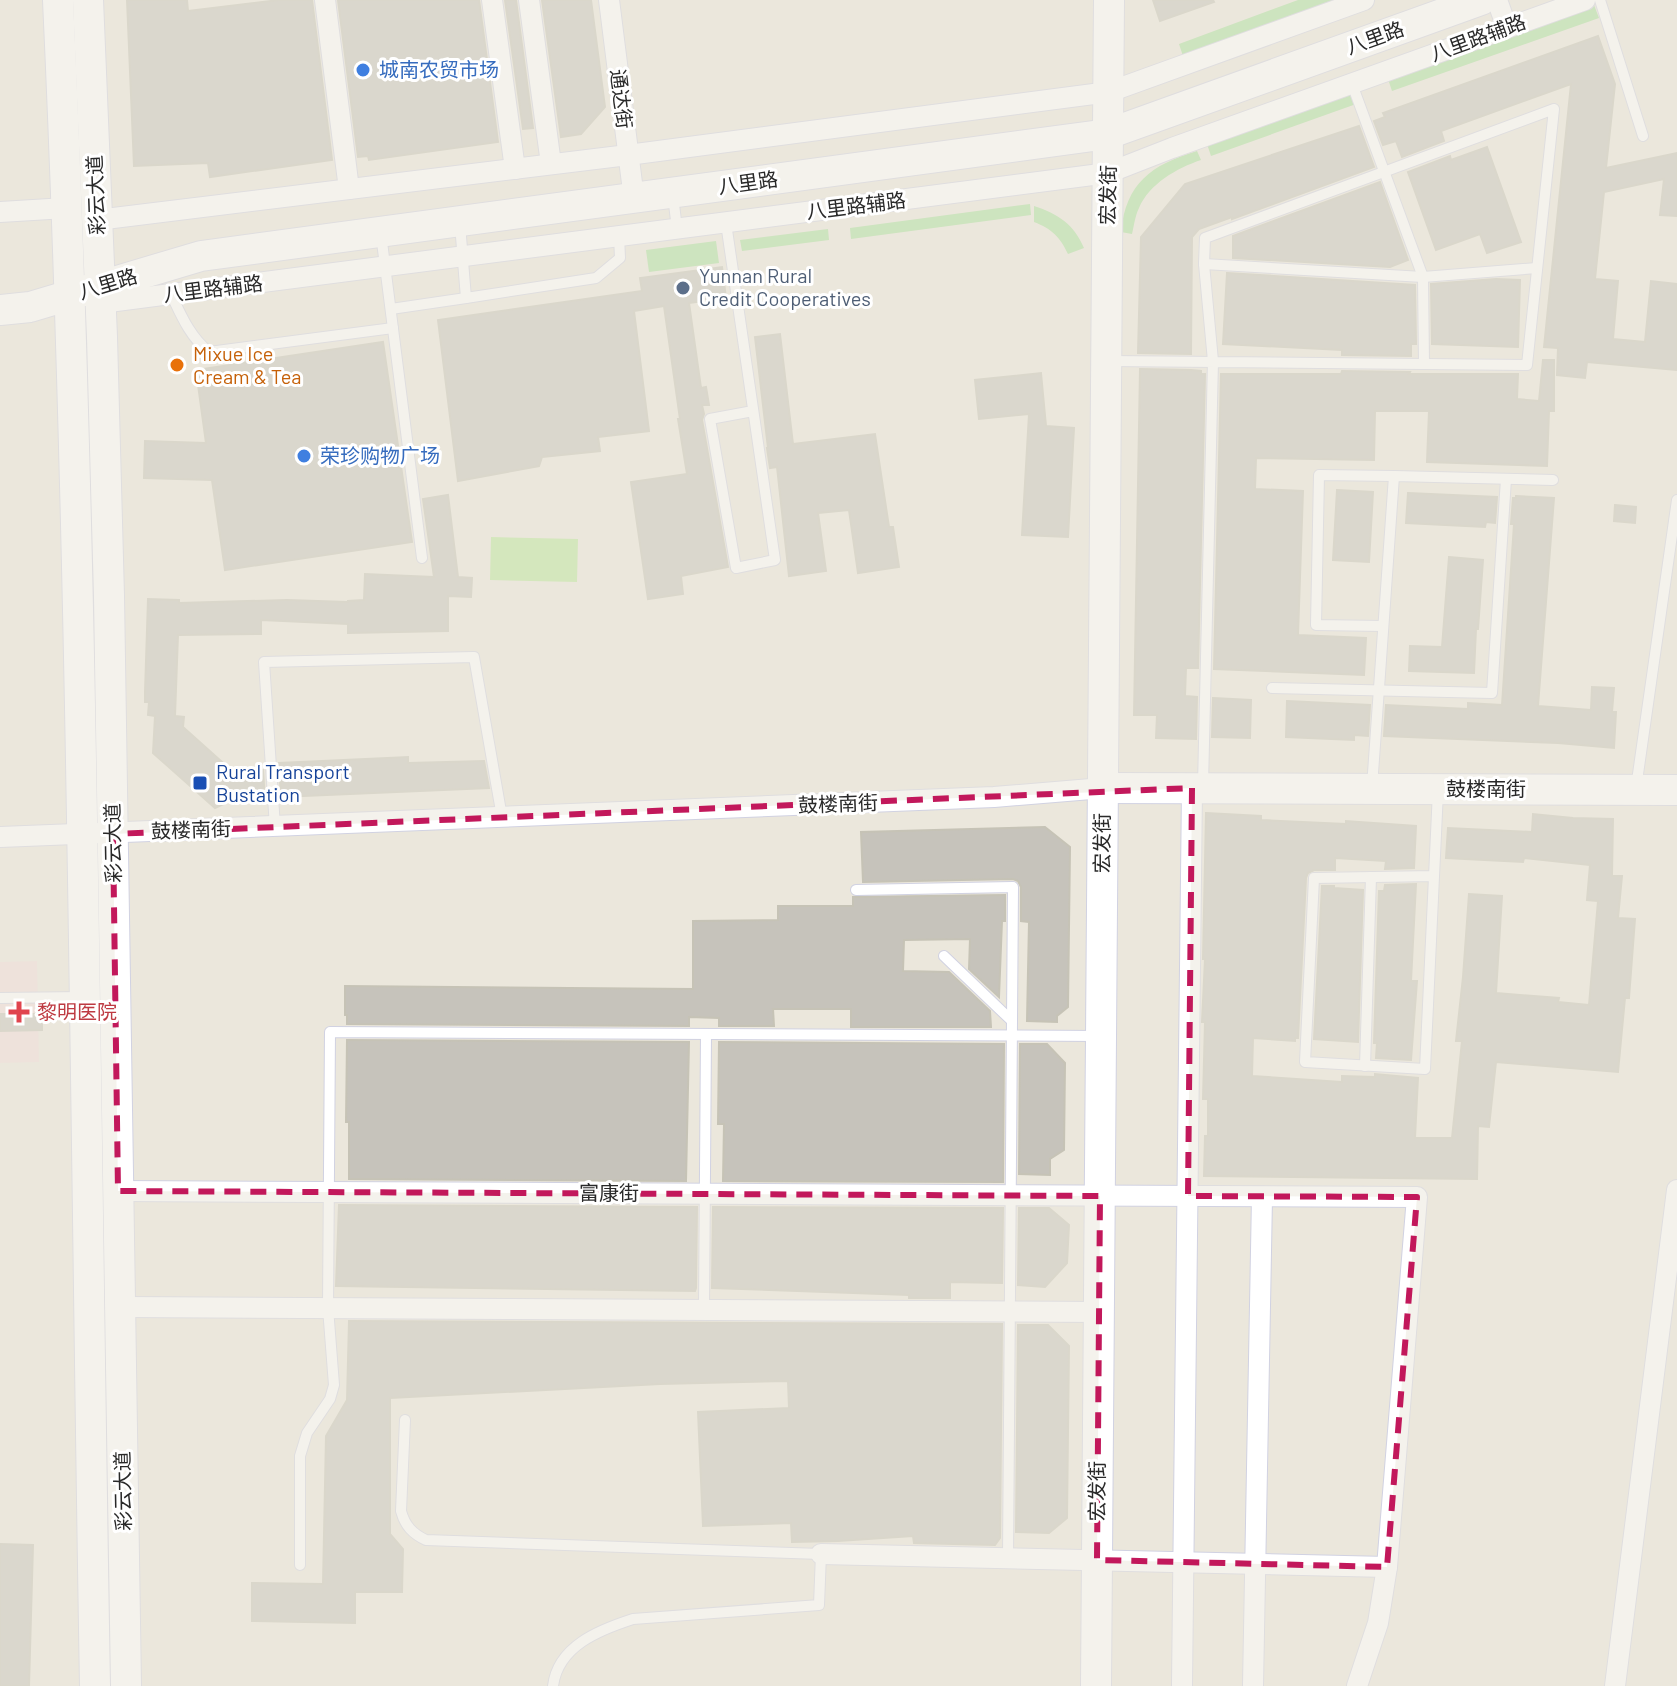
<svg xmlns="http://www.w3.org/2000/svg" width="1677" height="1686" font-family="Barlow,'Noto Sans SC',sans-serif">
	<rect width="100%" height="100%" fill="#ebe7dc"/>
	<!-- medical -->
	<path fill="#f1dcd9" d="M37 961 39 1062 0 1063V962Z"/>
	<!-- green -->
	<g fill="#a9df9b">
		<path d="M1298 0H1336L1183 56 1179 44Z"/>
		<path d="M1594 5 1599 18 1392 91 1388 79Z"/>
		<path d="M1354 90 1359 103 1211 156 1207 144Z"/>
		<path d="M1197 151 1201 160C1177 168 1149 184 1139 208 1135 216 1134 226 1132 234L1121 232C1126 183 1151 165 1197 151Z"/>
		<path d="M1030 204 1031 215 851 239 850 228Z"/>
		<path d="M1034 206C1058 214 1074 224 1084 248L1068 254C1060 237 1052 229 1034 222Z"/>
		<path d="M828 229 829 240 742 251 740 240Z"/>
		<path d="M716 241 719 263 649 272 646 250Z"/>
	</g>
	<!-- pitch -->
	<path fill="#b9e697" d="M491 537 578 539 577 582 490 580Z"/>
	<!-- building -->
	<g fill="#c6c3bb" stroke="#c6c3b6" stroke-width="2">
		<path d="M127 0H187L188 11 279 0H312L332 160 210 177 208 163 134 166Z"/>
		<path d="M338 0H479L498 142 369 160 368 156 358 157Z"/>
		<path d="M505 0H516L533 128 523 129Z"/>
		<path d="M542 0H591L605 107 581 134 561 137Z"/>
		<path d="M1153 0H1213L1214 2 1160 21Z"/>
		<path d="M1598 36 1615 84 1606 168 1677 153V216L1660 215 1664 179 1604 192 1595 279 1618 281 1613 339 1645 342 1651 281 1677 284V370L1587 362 1585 378 1557 375 1558 348 1544 347 1571 84 1441 131 1444 141 1402 157 1396 141 1383 145 1374 121 1385 117 1383 113Z"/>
		<path d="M1359 126 1374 167 1232 219V217L1199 229 1192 237 1191 354 1138 353 1141 237 1185 184Z"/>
		<path d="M1487 147 1521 242 1487 253 1480 234 1436 250 1408 172 1450 156 1451 160Z"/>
		<path d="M1380 182 1408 260 1390 267 1233 258V236Z"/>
		<path d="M722 267 726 298 689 303 701 388 706 387 709 405H702L704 414 702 420 728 567 681 576 683 594 648 599 631 482 687 474 678 419H680L664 306 634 311 649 431 598 437 600 451 542 457 539 466 458 481 438 320 642 291 640 278Z"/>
		<path d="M1227 273 1415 285 1416 344H1411V356L1342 355V350L1223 344Z"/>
		<path d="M1496 279 1520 280 1518 347 1432 344 1431 284Z"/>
		<path d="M780 334 793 444 875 434 889 527H893L899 567 858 573 849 510 818 513 826 571 789 576 777 467 770 468 767 448H768L755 337Z"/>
		<path d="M383 342 412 542 225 570 212 480 144 478 145 441 206 443 196 370Z"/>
		<path d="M1543 360H1554V411H1549L1547 466 1427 462 1429 411H1375L1374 460 1256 458 1255 489 1303 491 1298 635 1366 638 1364 675 1214 669 1221 374H1341L1342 371 1410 372 1409 374H1518L1517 399 1539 401Z"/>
		<path d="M1140 369 1191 370 1201 371V374H1205L1198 668H1186L1185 696 1197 697 1196 739 1156 738 1157 715H1134Z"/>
		<path d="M1041 373 1046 426 1074 428 1068 537 1022 535 1029 414 979 419 975 380Z"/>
		<path d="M1337 490 1373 492 1369 562 1333 560Z"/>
		<path d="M1408 493 1497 497 1495 523 1486 522 1485 527 1406 523Z"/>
		<path d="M448 495 458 577 472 578 471 597 448 596V631L348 633V624L261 620V634L178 635 175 716 184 717 183 727 231 770H263L265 800H232L215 808 153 753 155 716 148 715 149 702H145V692L148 599 179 600V603L287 600 348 602V601L364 600 365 574 434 577 423 499Z"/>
		<path d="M1516 496 1554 498 1538 706 1591 710 1592 687 1614 688 1612 712H1616L1614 748 1558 743 1384 736 1386 705 1468 709V703L1502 705 1514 524H1511L1513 498H1516Z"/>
		<path d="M1615 505 1636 507 1635 523 1614 521Z"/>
		<path d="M1449 557 1483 560 1478 629H1476L1474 673 1409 671 1410 646 1442 647Z"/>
		<path d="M1213 698 1251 700 1250 738 1212 737Z"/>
		<path d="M1287 701 1370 705 1368 736 1354 735V740L1286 737Z"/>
		<path d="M408 757V763L484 761 489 788 281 797 279 763Z"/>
		<path d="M1206 813 1261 816V820L1346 824V821L1416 826 1414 868 1385 869 1386 861 1335 858V870H1314L1308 873 1306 878 1298 1038H1295V1041L1253 1038 1252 1076 1342 1082V1076L1375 1077V1074L1418 1078 1415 1138H1452L1462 1041H1456L1463 977 1469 894 1502 896 1496 993 1559 998 1558 1002 1589 1005 1598 901 1587 900 1590 865 1524 858 1523 862 1446 858 1448 828 1532 832 1533 814 1573 818 1613 819 1612 876H1622L1618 918 1635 919 1629 998H1625L1618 1072 1496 1062 1489 1127 1478 1126 1477 1179 1204 1176 1205 1136H1208V1099H1203L1205 1022H1202L1205 959H1203Z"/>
		<path d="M1045 827 1070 847 1068 1007 1057 1016V1022L1027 1021 1029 922 1021 921V887L1018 881 1013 879 863 882 861 832Z"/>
		<path d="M1416 884 1411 981H1417L1411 1060 1376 1058 1377 1043H1374L1379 891H1384L1385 885Z"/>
		<path d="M1322 886H1334V888L1363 890 1358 1042 1314 1039Z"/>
		<path d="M1005 895V921H1002L999 997 969 969 970 939 904 940 903 971 949 972 990 1011 991 1027H851V1009H773L774 1026H719V1018L689 1017V1026L347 1024V1015H345V986L693 989V921L778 920V906H853V897Z"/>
		<path d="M0 1014H42V1030L0 1031Z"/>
		<path d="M347 1040 689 1042 686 1181 349 1179V1122H346Z"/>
		<path d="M719 1042 1004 1044 1003 1182 723 1181 724 1124H718Z"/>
		<path d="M1020 1044H1047L1065 1063 1064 1150 1050 1159V1175L1019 1174Z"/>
		<path d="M339 1205 697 1207 696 1288 695 1291 336 1286Z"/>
		<path d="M713 1207 1003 1208 1002 1283 950 1282V1298H909V1295L712 1288Z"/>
		<path d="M1019 1208H1049L1069 1225 1067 1263 1045 1287 1018 1285Z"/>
		<path d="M349 1321 1002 1324 1000 1538 995 1545 914 1543 913 1536 838 1541 792 1542 791 1523 703 1526 698 1412 789 1408 788 1381 660 1384 390 1398V1534L403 1549 402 1592H355V1623L252 1621V1583L323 1584 326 1436 347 1400Z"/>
		<path d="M1018 1325H1048L1069 1346 1067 1518 1049 1533 1016 1532Z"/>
		<path d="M0 1544 33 1545 29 1686H0Z"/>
	</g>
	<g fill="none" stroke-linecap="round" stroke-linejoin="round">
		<!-- lane casing -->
		<g stroke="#d1d2e2" stroke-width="12">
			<g id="lane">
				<path d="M1600 0 1643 136"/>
				<path d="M1352 84 1423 277 1424 364"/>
				<path d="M673 196 677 229"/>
				<path d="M726 223 775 560 736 568 710 419 753 411"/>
				<path d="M460 224 466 298 596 278 620 258 619 236"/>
				<path d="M381 234 422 558"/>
				<path d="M1204 264 1423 277 1537 268"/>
				<path d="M171 294C181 315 190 337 209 352L393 328"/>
				<path d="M391 309 466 298"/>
				<path d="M1108 361 1527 365 1554 109 1205 238 1204 264 1213 361 1203 785"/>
				<path d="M1383 626 1316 625 1319 475 1394 476"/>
				<path d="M1272 688 1492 693 1506 479"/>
				<path d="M1372 787 1394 476 1553 480"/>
				<path d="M1636 788 1677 500"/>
				<path d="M275 827 264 662 474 657 502 817"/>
				<path d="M1434 876 1314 878 1305 1062 1425 1069 1438 791"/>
				<path d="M856 890 1013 887 1008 1558"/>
				<path d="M944 956 1012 1021"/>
				<path d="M0 998 83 997"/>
				<path d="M1365 1066 1371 877"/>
				<path d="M704 1310 706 1034"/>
				<path d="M405 1420 401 1511C405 1526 413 1534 426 1540L821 1554 819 1605 633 1619C599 1630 558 1646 553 1686"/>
				<path d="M300 1565V1456L307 1433 330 1399 334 1385 328 1308 330 1032 1099 1036"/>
			</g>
		</g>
		<!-- street casing -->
		<g stroke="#d1d2e2" stroke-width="22">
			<g id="street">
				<path d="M325 0 349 189"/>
				<path d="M492 0 515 169"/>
				<path d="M529 0 551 164"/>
				<path d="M609 0 634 199"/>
				<path d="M1497 0 1507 28"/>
				<path d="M0 212 66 208"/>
				<path d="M97 220 628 155 1109 92 1364 0"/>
				<path d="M101 303 1108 173 1172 148 1585 0"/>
				<path d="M0 837 994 797 1103 788"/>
				<path d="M118 1191 1417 1197 1387 1567 1378 1623 1357 1686"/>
				<path d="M121 1307 1099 1312"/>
				<path d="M821 1554 1387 1567"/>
				<path d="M1182 1686 1192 788"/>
				<path d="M1253 1686 1262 1197"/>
				<path d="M1615 1686 1677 1190"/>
			</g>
		</g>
		<!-- secondary casing -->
		<g stroke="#d1d2e2" stroke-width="32">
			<g id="secondary">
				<path d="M58 0C84 562 85 1124 95 1686"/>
				<path d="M88 0 102 337 109 596 126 1686"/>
				<path d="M0 310 30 307 201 256 1108 134 1481 0"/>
				<path d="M1103 788 1677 790"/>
				<path d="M1096 1686 1109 0"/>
			</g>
		</g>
		<!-- lane -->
		<use href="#lane" stroke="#fff" stroke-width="10"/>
		<!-- street -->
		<use href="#street" stroke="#fff" stroke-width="20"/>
		<!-- secondary -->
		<use href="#secondary" stroke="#fff" stroke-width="30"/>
	</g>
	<!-- marked area -->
	<path d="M0 0H1677V1686H0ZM1192 788 1188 1196 1417 1197 1387 1567 1097 1560 1100 1196 118 1191 113 834Z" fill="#ebe7dc" fill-opacity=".55" fill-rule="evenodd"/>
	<path fill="none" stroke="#c2185b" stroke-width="6" stroke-dasharray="16 10" stroke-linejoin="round" d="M1192 788 1188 1196 1417 1197 1387 1567 1097 1560 1100 1196 118 1191 113 834Z"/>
	<!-- markers -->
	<g fill="#3f7fe0" stroke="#fff" stroke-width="3">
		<circle cx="363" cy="70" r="8"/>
		<circle cx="304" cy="456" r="8"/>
	</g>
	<circle fill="#5c6f8a" stroke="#fff" stroke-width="3" cx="683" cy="288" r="8"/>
	<circle fill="#e8710a" stroke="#fff" stroke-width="3" cx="177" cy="365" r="8"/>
	<rect fill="#1a4fb4" stroke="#fff" stroke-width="3" x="192" y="775" width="16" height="16" rx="4"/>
	<path fill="#e0444e" stroke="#fff" stroke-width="3" d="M15 1000h8v8h8v8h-8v8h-8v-8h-8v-8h8z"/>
	<g text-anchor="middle" stroke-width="6" stroke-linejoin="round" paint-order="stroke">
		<!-- street labels -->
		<g font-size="20" fill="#292929" stroke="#fff">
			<text transform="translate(1375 38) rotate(-20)" y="7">八里路</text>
			<text transform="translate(1478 38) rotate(-20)" y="7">八里路辅路</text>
			<text transform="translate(621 99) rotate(83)" y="7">通达街</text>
			<text transform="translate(748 183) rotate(-8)" y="7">八里路</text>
			<text transform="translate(96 195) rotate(-92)" y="7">彩云大道</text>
			<text transform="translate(1108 195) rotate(-89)" y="7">宏发街</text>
			<text transform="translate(856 206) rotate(-7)" y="7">八里路辅路</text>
			<text transform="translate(108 284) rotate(-17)" y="7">八里路</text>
			<text transform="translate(213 289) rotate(-7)" y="7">八里路辅路</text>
			<text x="1486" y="796">鼓楼南街</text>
			<text transform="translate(838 804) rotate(-2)" y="7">鼓楼南街</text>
			<text transform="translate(191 830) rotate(-2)" y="7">鼓楼南街</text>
			<text transform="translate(113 843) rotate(-91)" y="7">彩云大道</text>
			<text transform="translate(1102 843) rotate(-90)" y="7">宏发街</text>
			<text x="609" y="1200">富康街</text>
			<text transform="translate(123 1491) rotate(-91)" y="7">彩云大道</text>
			<text transform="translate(1097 1491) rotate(-90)" y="7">宏发街</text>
		</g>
		<!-- shop labels -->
		<g font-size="20" fill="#366cbe" stroke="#fff" text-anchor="start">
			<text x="379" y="77">城南农贸市场</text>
			<text x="320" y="463">荣珍购物广场</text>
		</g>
		<!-- service labels -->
		<g font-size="20" fill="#4e5e75" stroke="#fff" text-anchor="start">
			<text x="699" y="283">Yunnan Rural<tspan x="699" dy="23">Credit Cooperatives</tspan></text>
		</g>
		<!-- food labels -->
		<g font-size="20" fill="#c56008" stroke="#fff" text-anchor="start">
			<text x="193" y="361">Mixue Ice<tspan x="193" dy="23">Cream &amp; Tea</tspan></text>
		</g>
		<!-- transit labels -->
		<g font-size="20" fill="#164399" stroke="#fff" text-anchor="start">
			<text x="216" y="779">Rural Transport<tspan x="216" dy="23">Bustation</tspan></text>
		</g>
		<!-- health labels -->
		<g font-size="20" fill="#be3a42" stroke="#fff" text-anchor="start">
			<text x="37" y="1019">黎明医院</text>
		</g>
	</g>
</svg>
